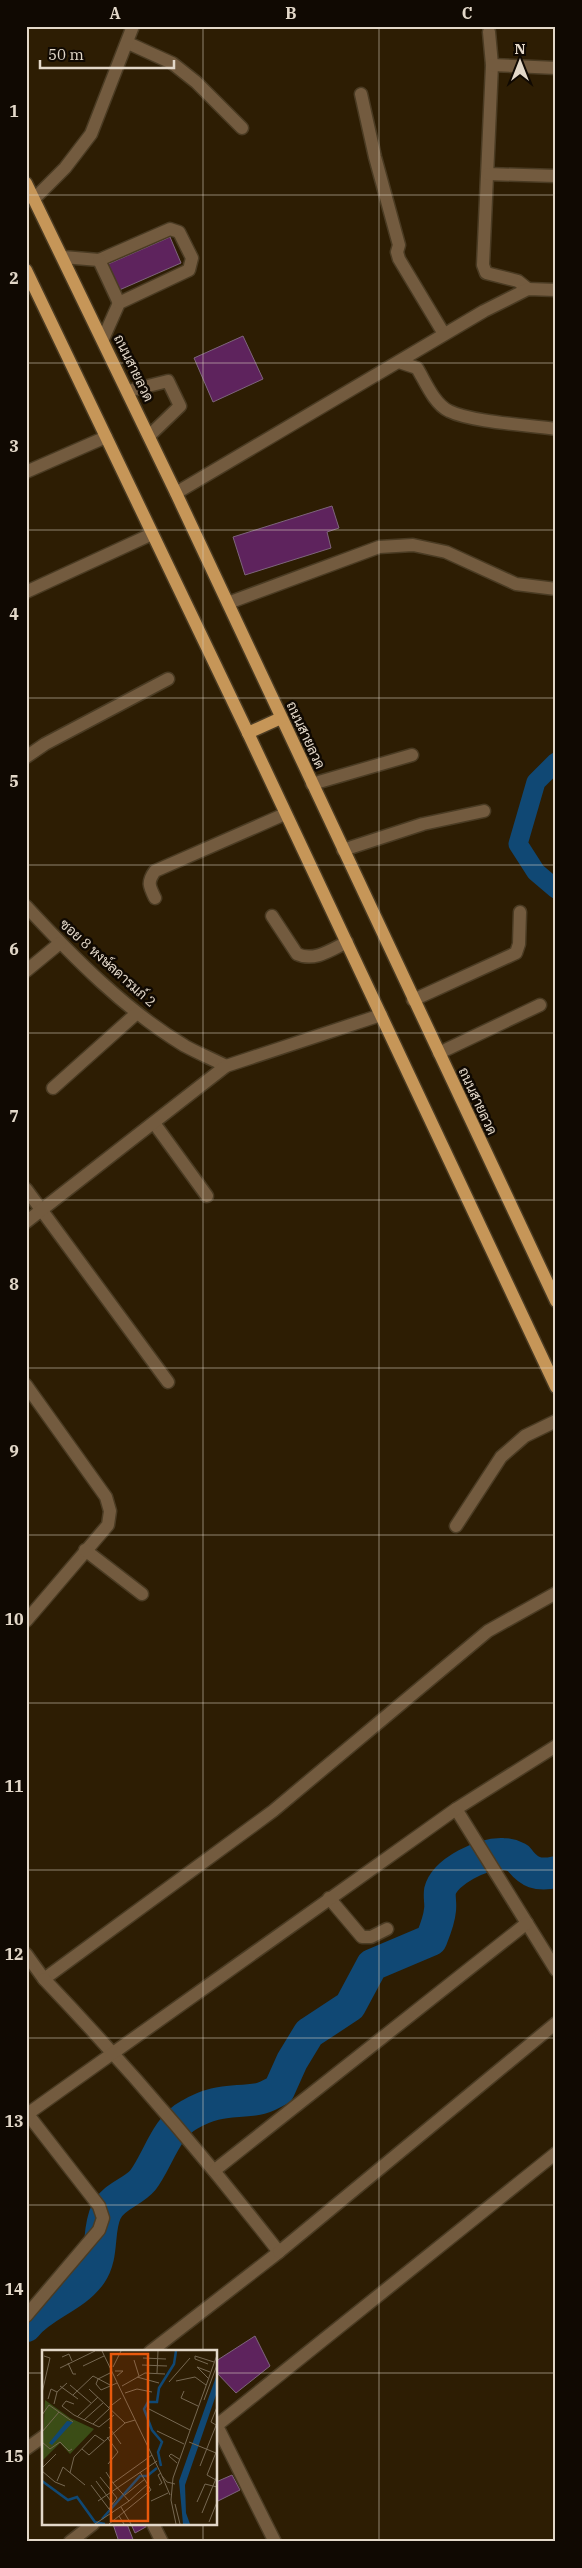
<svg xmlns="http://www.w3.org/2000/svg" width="582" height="2568" font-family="'IBM Plex Serif',Sarabun,serif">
	<rect width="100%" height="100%" fill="#2d1d03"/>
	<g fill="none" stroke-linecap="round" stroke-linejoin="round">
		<!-- canal -->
		<path stroke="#104874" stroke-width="19" d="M556 762 536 782 518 844 536 872 556 889"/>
		<!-- river -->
		<path stroke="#104874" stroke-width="32" d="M26 2326C44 2304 74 2298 91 2274 104 2255 97 2231 106 2212 113 2196 132 2193 143 2180 158 2160 166 2127 189 2115 216 2099 230 2103 258 2099 265 2098 273 2093 279 2090L292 2061 309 2033 350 2006 372 1965 431 1940C435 1930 439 1921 440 1910 441 1904 439 1897 440 1891 445 1871 483 1853 503 1854 508 1854 514 1856 518 1858 529 1873 538 1876 556 1872"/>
	</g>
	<!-- building -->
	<g fill="#5e235d" stroke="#7e657c">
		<path d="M170 237 181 263 117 291 106 265Z"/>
		<path d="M243 336 263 379 213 402 194 358Z"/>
		<path d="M332 506 339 528 327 532 331 548 245 575 233 537Z"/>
		<path d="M255 2336 270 2366 236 2393 216 2372V2361Z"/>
		<path d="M232 2475 240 2490 216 2502V2482Z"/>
		<path d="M113 2524H127L134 2542H119Z"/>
		<path d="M131 2524H151L135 2533Z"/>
	</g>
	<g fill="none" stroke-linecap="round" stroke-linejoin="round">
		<!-- minor casing -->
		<g stroke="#4a3b23" stroke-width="15">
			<g id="minor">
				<path d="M489 32 492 65 483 265 486 273 518 281 528 289"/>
				<path d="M128 43 172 63 196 82 242 128"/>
				<path d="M492 65 556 68"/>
				<path d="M361 94 375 157 399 245 397 252 399 259 444 334"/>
				<path d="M488 174 556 176"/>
				<path d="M34 199 65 168 91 134 133 26"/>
				<path d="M63 257 99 260 170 229 179 232 192 258 189 270 119 303 103 339"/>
				<path d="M99 260 119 303"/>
				<path d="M399 362 417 368C425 381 434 404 449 411 471 422 529 425 556 429"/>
				<path d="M128 391 168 381 180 406 149 436"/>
				<path d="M26 472 106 437"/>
				<path d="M176 493 484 311 528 289 556 290"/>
				<path d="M26 592 152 534"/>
				<path d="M228 603 379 547 413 545 446 552 516 584 556 589"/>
				<path d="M26 757 45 744 168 679"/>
				<path d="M312 784 412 755"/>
				<path d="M343 850 423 824 484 811"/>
				<path d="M155 898C149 886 147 882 155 871L285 814"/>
				<path d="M26 906C73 957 125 1010 185 1046 198 1053 212 1059 226 1066"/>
				<path d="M272 916 297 954C314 962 331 950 347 942"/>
				<path d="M26 971 60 943"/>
				<path d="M413 1000 516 953 519 944 520 912"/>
				<path d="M439 1053 540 1005"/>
				<path d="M53 1088 137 1013"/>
				<path d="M154 1123 207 1196"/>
				<path d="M26 1189 168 1382"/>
				<path d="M26 1222 226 1066 381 1015"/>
				<path d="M26 1385 106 1497 110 1511 108 1525 26 1621"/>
				<path d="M456 1526 501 1457 525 1436 556 1421"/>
				<path d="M85 1550 142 1594"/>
				<path d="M456 1809 556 1970"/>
				<path d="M329 1898 362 1937H371L387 1929"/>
				<path d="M26 1954 44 1979 273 1811 488 1631 556 1593"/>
				<path d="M44 1979C127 2066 205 2157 279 2252L150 2352"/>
				<path d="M26 2112 99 2206 103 2218 99 2230 26 2316"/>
				<path d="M26 2115 456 1809 556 1746"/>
				<path d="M215 2170 527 1923"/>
				<path d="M279 2252 556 2023"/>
				<path d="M216 2424 275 2542"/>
				<path d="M216 2426 556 2153"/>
				<path d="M26 2449 44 2436"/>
				<path d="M153 2524 162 2542"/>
				<path d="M70 2542 93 2524"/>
			</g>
		</g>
		<!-- major casing -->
		<g stroke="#4a3b23" stroke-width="15">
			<g id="major">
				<path d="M26 183 176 493 556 1301"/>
				<path d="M26 270 248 733 556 1387"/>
				<path d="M248 733 281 718"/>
			</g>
		</g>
		<!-- minor -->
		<use href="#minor" stroke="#735b3f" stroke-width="12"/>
		<!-- major -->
		<use href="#major" stroke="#c69658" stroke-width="12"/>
	</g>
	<!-- grid -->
	<path fill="none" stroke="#e3d8c9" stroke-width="1" stroke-opacity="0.55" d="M203 26V2352M379 26V2542M26 195H556M26 363H556M26 530H556M26 698H556M26 865H556M26 1033H556M26 1200H556M26 1368H556M26 1535H556M26 1703H556M26 1870H556M26 2038H556M26 2205H556M26 2373H44M216 2373H556M203 2524V2542"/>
	<g text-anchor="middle" stroke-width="5" stroke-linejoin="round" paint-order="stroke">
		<!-- street labels -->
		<g font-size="14" fill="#e3d8c9" stroke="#100902">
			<text transform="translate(134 368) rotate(64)" y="5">ถนนสายลวด</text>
			<text transform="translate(306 735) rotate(65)" y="5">ถนนสายลวด</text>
			<text transform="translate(108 963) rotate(42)" y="5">ซอย 8 หงษ์ลดารมภ์ 2</text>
			<text transform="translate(478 1101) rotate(65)" y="5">ถนนสายลวด</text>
		</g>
	</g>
	<!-- overview -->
	<g transform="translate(42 2350)">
		<rect width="175" height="175" fill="#2d1d03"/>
		<path d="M3 50 28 68 52 79 28 104 18 93 0 111Z" fill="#3b4d16"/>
		<path d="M175 24V42L143 135 144 163 148 174H141L137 131ZM25 71 31 72 10 95 7 93Z" fill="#104874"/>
		<path fill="none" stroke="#104874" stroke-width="2.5" d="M119 116 116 102 120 92 110 80 102 59 106 52H115L117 38 132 14 134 1M0 131 26 150 35 147 53 172 63 174M60 169 98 126H105L115 118"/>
		<path fill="none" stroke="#766852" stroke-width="1" d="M60 1 120 126 125 132 133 134M20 7 27 4 30 11M101 8 124 9M92 10 97 26M26 13 31 24H34M166 14 153 9V6L172 12M100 15 125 16M41 16 62 6M71 17 79 1M18 18 53 1M73 21H81L75 26M115 23 116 1M95 27 117 33M166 28 155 17 168 22M56 29 54 34 59 40 75 33M56 29 70 22M134 31 153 27 164 35M127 32 148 8M28 35 49 53M18 36 36 49M80 36 103 23 123 24M47 39 83 73M142 41 139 48 156 56M0 43 8 8 2 6M83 43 95 39 110 42M31 45 51 26 68 35M6 49 9 39 15 42M162 50 175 15M12 54 15 42 25 33M32 54 24 51 20 56 32 65 57 77 72 65M66 58 79 48M107 59 148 80M0 65 7 55 31 72M35 67 56 47M42 70 61 53M51 74 67 59M174 75 169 72 175 57M67 77 79 94M115 81 142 94M0 82 17 62M65 87 76 102 66 114M0 92 8 99 18 92 27 101 30 99M147 92 174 103M40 99 47 105 83 73 93 70M135 113 127 106 129 104 137 109M158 116 175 73M0 118 14 104M0 121 13 132 23 136M64 122 71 133 110 105M28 123 32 107 53 85 62 91M120 126 128 145M58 127 75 148 67 159 71 163M174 130 165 125 175 100M15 131 21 117 43 135M54 131 71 154M49 135 67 159M117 135 120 133 116 125 119 123M83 145 103 129M56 151 115 111M87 151 106 134M109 151 126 143M155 152 163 134 175 137M133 154 138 174M79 157 89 174M160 163 175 126M77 166 109 140 98 122M167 172 175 152M53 174 87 151 71 133M67 174 77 166 82 174M134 174 129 150 131 128 175 5"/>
		<path fill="#e8590c" fill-opacity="0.15" stroke="#e8590c" stroke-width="2.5" d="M69 4H106V171H69Z"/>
		<rect width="175" height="175" fill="none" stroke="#e3d8c9" stroke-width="2.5"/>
	</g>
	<!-- border -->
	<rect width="582" height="2568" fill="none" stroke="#100902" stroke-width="55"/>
	<!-- north arrow -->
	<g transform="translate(520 62)" stroke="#100902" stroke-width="4" paint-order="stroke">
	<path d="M0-4L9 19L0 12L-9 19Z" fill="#e3d8c9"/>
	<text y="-8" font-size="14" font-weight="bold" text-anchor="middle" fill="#e3d8c9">N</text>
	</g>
	<!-- scale -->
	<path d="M40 60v8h134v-8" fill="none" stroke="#e3d8c9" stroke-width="2.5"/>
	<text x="48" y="60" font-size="15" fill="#e3d8c9" stroke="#100902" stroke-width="4" paint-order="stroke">50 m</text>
	<rect x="28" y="28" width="526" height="2512" fill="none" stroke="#e3d8c9" stroke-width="2"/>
	<g font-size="16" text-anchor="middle" font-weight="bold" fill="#e3d8c9">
		<text x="115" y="19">A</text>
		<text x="291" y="19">B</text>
		<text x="467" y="19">C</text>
		<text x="14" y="117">1</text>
		<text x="14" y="284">2</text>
		<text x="14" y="452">3</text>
		<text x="14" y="620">4</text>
		<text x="14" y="787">5</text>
		<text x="14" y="955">6</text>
		<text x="14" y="1122">7</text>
		<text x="14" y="1290">8</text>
		<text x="14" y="1457">9</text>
		<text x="14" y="1625">10</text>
		<text x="14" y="1792">11</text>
		<text x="14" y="1960">12</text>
		<text x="14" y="2127">13</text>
		<text x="14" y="2295">14</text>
		<text x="14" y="2462">15</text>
	</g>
</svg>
